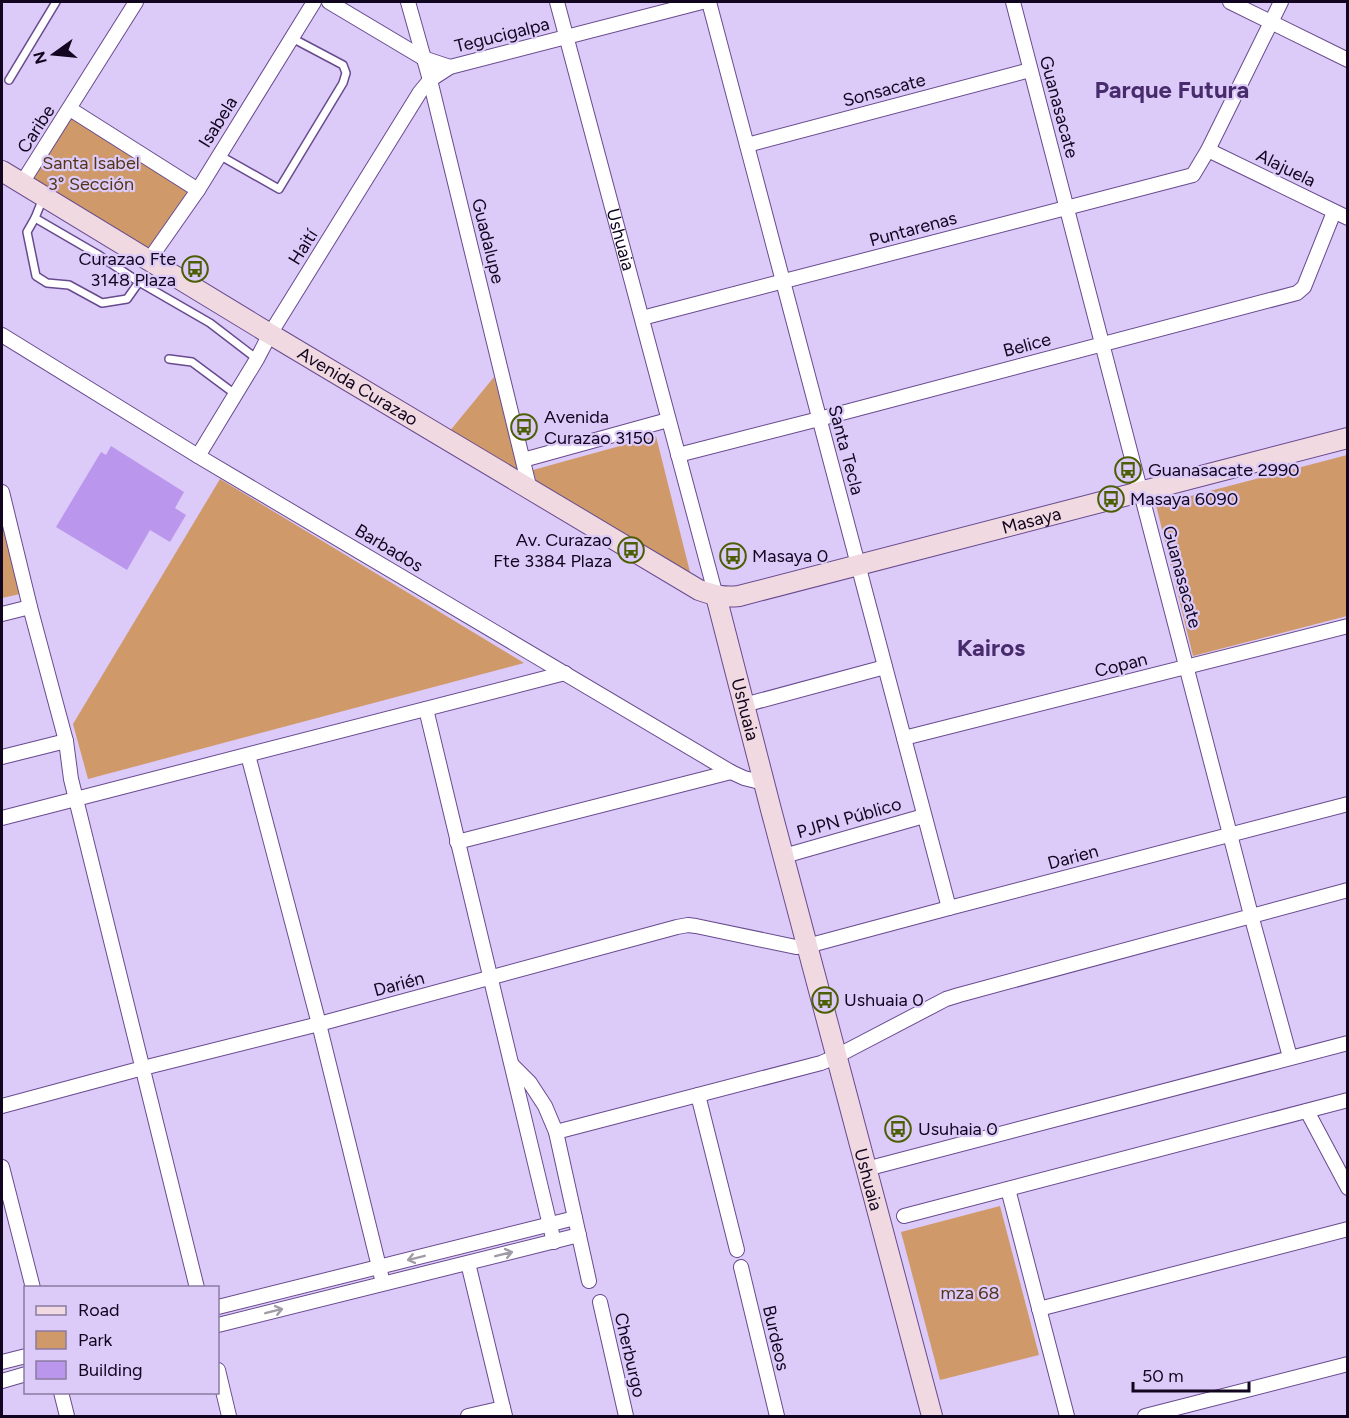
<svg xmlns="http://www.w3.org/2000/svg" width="1349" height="1418" font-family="Figtree,sans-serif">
	<rect width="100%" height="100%" fill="#dccaf8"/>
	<!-- green -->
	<g fill="#cf996a">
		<path d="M69 114 191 191 150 256 28 181Z"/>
		<path d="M494 377 522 476 449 432Z"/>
		<path d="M656 436 693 584 537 484 533 470Z"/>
		<path d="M1347 455V616L1193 656 1156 505Z"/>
		<path d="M220 479 524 663 88 779 73 724Z"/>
		<path d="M2 521 20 594 2 598Z"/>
		<path d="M1000 1206 1039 1355 940 1380 901 1232Z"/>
	</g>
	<!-- building -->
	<path fill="#ba97ec" d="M111 446 184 492 175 508 186 515 170 542 150 530 127 570 56 527 101 452 106 455Z"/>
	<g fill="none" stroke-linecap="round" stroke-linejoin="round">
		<!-- lane casing -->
		<g stroke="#684b8f" stroke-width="10">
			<g id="lane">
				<path d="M9 80 56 2"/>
				<path d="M219 155 279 189 343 83 346 73 343 65 292 38"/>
				<path d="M43 198 35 218 27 232 36 276 47 283 69 285 102 303 127 299 139 282"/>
				<path d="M35 218 97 254 139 282 210 323 257 359"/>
				<path d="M169 359 192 362 235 394"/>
			</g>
		</g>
		<!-- street casing -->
		<g stroke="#684b8f" stroke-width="16">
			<g id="street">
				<path d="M329 2 423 58 450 67"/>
				<path d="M408 2 430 80 530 490"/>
				<path id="s1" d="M557 2 716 596"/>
				<path d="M709 2 949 908"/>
				<path d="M1013 2 1251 915 1290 1057"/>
				<path d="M1230 2 1348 60"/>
				<path d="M70 109 198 190"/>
				<path d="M747 145 1030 70"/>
				<path d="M1208 150 1348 218"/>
				<path d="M22 183 136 2"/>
				<path d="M149 260 198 190 314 2"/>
				<path d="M642 318 1193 175 1208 150 1281 2"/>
				<path d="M2 335 198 456 731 772 744 778 764 783"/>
				<path d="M678 455 819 419 1297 293 1304 287 1334 212"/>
				<path d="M198 456 257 359 270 334 420 92 430 80 450 67 702 2"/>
				<path d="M523 460 668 420"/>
				<path d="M2 492 30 607 66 741 71 779 197 1288"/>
				<path d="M2 614 30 607"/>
				<path d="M744 705 885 667"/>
				<path d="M426 709 554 1242"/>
				<path d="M904 738 1348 626"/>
				<path d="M248 755 319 1024 383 1283"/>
				<path d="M2 757 66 741"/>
				<path d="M2 818 565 673"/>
				<path d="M457 842 731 772"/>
				<path d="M784 856 924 816"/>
				<path d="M512 1065 530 1083 545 1106 556 1132 589 1281"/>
				<path d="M698 1095 737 1250"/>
				<path d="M2 1106 143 1068 319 1024 677 927 688 925 696 926 796 947 807 946 949 908 1348 804"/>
				<path d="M1307 1111 1348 1188"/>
				<path d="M556 1132 821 1063 835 1057 946 999 959 995 1348 890"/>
				<path d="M2 1167 33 1288"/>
				<path d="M866 1169 1348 1043"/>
				<path d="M1008 1189 1067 1416"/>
				<path d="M904 1216 1348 1100"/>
				<path d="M468 1263 505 1416"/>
				<path d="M741 1267 777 1416"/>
				<path d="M600 1302 626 1416"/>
				<path d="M218 1307 575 1218"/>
				<path d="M1039 1309 1348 1229"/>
				<path d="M218 1325 579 1235"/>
				<path d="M2 1362 26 1356"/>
				<path d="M218 1370 229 1416"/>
				<path d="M2 1381 26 1374"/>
				<path d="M61 1392 67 1416"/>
				<path d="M468 1416 503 1408"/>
				<path d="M1145 1416 1348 1364"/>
			</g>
		</g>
		<!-- secondary casing -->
		<g stroke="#684b8f" stroke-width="22">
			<g id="secondary">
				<path id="s2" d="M2 171 270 334 699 590C713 595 724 598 739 596 943 545 1145 490 1348 438"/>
				<path id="s3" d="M716 596C786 870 858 1144 932 1416"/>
			</g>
		</g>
		<!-- lane -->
		<use href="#lane" stroke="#fff" stroke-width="7"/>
		<!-- street -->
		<use href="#street" stroke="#fff" stroke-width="14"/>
		<!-- secondary -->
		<use href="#secondary" stroke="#f0d9e0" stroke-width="20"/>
	</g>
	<!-- one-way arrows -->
	<defs><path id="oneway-shaft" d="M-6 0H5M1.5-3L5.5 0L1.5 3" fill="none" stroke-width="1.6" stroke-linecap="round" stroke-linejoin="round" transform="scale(1.5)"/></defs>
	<g stroke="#a09ba5">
		<use href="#oneway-shaft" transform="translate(504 1254) rotate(-14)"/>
		<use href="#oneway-shaft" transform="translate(416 1258) rotate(166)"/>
		<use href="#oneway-shaft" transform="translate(274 1311) rotate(-14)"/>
	</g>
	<!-- icons -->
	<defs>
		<g id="bus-ring" transform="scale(1.35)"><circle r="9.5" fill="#dccaf8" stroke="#4c5f04" stroke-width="1.5"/><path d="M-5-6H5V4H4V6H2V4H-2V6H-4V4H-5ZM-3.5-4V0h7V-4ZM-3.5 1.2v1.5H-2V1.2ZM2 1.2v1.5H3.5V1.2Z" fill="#4c5f04"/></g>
	</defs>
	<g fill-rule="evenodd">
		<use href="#bus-ring" x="195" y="269"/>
		<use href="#bus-ring" x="524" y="427"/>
		<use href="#bus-ring" x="1128" y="470"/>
		<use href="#bus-ring" x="1111" y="499"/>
		<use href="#bus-ring" x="631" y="550"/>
		<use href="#bus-ring" x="733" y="556"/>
		<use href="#bus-ring" x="825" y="1000"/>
		<use href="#bus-ring" x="898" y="1129"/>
	</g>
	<g text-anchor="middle" stroke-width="4.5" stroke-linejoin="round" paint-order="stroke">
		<!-- street labels -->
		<g font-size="18" fill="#11051f" stroke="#dccaf8">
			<text transform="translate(502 35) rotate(-14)" y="6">Tegucigalpa</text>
			<text transform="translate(884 90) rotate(-15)" y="6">Sonsacate</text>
			<text transform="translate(1059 107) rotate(75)" y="6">Guanasacate</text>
			<text transform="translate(218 122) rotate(-58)" y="6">Isabela</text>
			<text transform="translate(36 129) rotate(-57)" y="6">Caribe</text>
			<text transform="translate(1286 168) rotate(26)" y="6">Alajuela</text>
			<text transform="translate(913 229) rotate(-15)" y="6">Puntarenas</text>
			<text dy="6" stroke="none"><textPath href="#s1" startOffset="246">Ushuaia</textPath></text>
			<text transform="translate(488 241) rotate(76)" y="6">Guadalupe</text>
			<text transform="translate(303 247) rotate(-58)" y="6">Haití</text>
			<text transform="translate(1027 345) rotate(-15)" y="6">Belice</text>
			<text dy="6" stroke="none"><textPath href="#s2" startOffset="416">Avenida Curazao</textPath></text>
			<text transform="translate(846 450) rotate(75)" y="6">Santa Tecla</text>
			<text dy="6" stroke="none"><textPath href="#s2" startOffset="1156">Masaya</textPath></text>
			<text transform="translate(389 548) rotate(31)" y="6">Barbados</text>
			<text transform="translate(1182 577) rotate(75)" y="6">Guanasacate</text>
			<text transform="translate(1121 665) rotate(-14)" y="6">Copan</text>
			<text dy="6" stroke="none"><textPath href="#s3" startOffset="117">Ushuaia</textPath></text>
			<text transform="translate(849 818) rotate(-16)" y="6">PJPN Público</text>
			<text transform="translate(1073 857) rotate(-15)" y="6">Darien</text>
			<text transform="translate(399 984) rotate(-15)" y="6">Darién</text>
			<text dy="6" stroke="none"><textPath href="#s3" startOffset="603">Ushuaia</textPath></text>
			<text transform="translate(776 1338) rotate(77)" y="6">Burdeos</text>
			<text transform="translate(630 1355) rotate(77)" y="6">Cherburgo</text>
		</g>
		<!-- park labels -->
		<g font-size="18" fill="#533416" stroke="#dccaf8">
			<text x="91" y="169">Santa Isabel<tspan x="91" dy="21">3° Sección</tspan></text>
			<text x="970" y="1299">mza 68</text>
		</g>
		<!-- poi labels -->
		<g font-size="18" fill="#11051f" stroke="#dccaf8" text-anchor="start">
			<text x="176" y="265" text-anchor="end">Curazao Fte<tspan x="176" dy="21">3148 Plaza</tspan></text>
			<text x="544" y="423">Avenida<tspan x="544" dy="21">Curazao 3150</tspan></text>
			<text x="1148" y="476">Guanasacate 2990</text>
			<text x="1130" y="505">Masaya 6090</text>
			<text x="612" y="546" text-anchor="end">Av. Curazao<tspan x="612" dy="21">Fte 3384 Plaza</tspan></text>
			<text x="752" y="562">Masaya 0</text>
			<text x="844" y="1006">Ushuaia 0</text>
			<text x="918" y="1135">Usuhaia 0</text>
		</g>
		<!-- district labels -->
		<g font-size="24" font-weight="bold" fill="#482b6c" stroke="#dccaf8">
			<text x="1172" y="98">Parque Futura</text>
			<text x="991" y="656">Kairos</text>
		</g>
	</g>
	<!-- border -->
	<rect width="1349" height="1418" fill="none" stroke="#11051f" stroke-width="6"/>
	<!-- legend -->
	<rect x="24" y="1286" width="195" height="108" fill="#dccaf8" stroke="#8b7ba1" stroke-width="1.5"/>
	<rect x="36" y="1306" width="30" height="9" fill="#f0d9e0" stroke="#8b7ba1" stroke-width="1.5"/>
	<text x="78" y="1316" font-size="18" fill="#11051f">Road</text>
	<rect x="36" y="1331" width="30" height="18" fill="#cf996a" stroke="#8b7ba1" stroke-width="1.5"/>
	<text x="78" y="1346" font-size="18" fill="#11051f">Park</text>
	<rect x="36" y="1361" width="30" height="18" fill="#ba97ec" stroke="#8b7ba1" stroke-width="1.5"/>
	<text x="78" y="1376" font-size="18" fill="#11051f">Building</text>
	<!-- north arrow -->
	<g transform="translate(54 54) rotate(255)" stroke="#dccaf8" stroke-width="4.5" paint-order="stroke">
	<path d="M0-4.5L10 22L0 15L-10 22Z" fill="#11051f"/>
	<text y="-9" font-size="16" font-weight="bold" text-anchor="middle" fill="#11051f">N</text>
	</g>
	<!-- scale -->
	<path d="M1133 1382v9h116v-9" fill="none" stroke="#11051f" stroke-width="3"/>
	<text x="1142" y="1382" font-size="18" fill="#11051f" stroke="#dccaf8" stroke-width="4.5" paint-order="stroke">50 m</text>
</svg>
